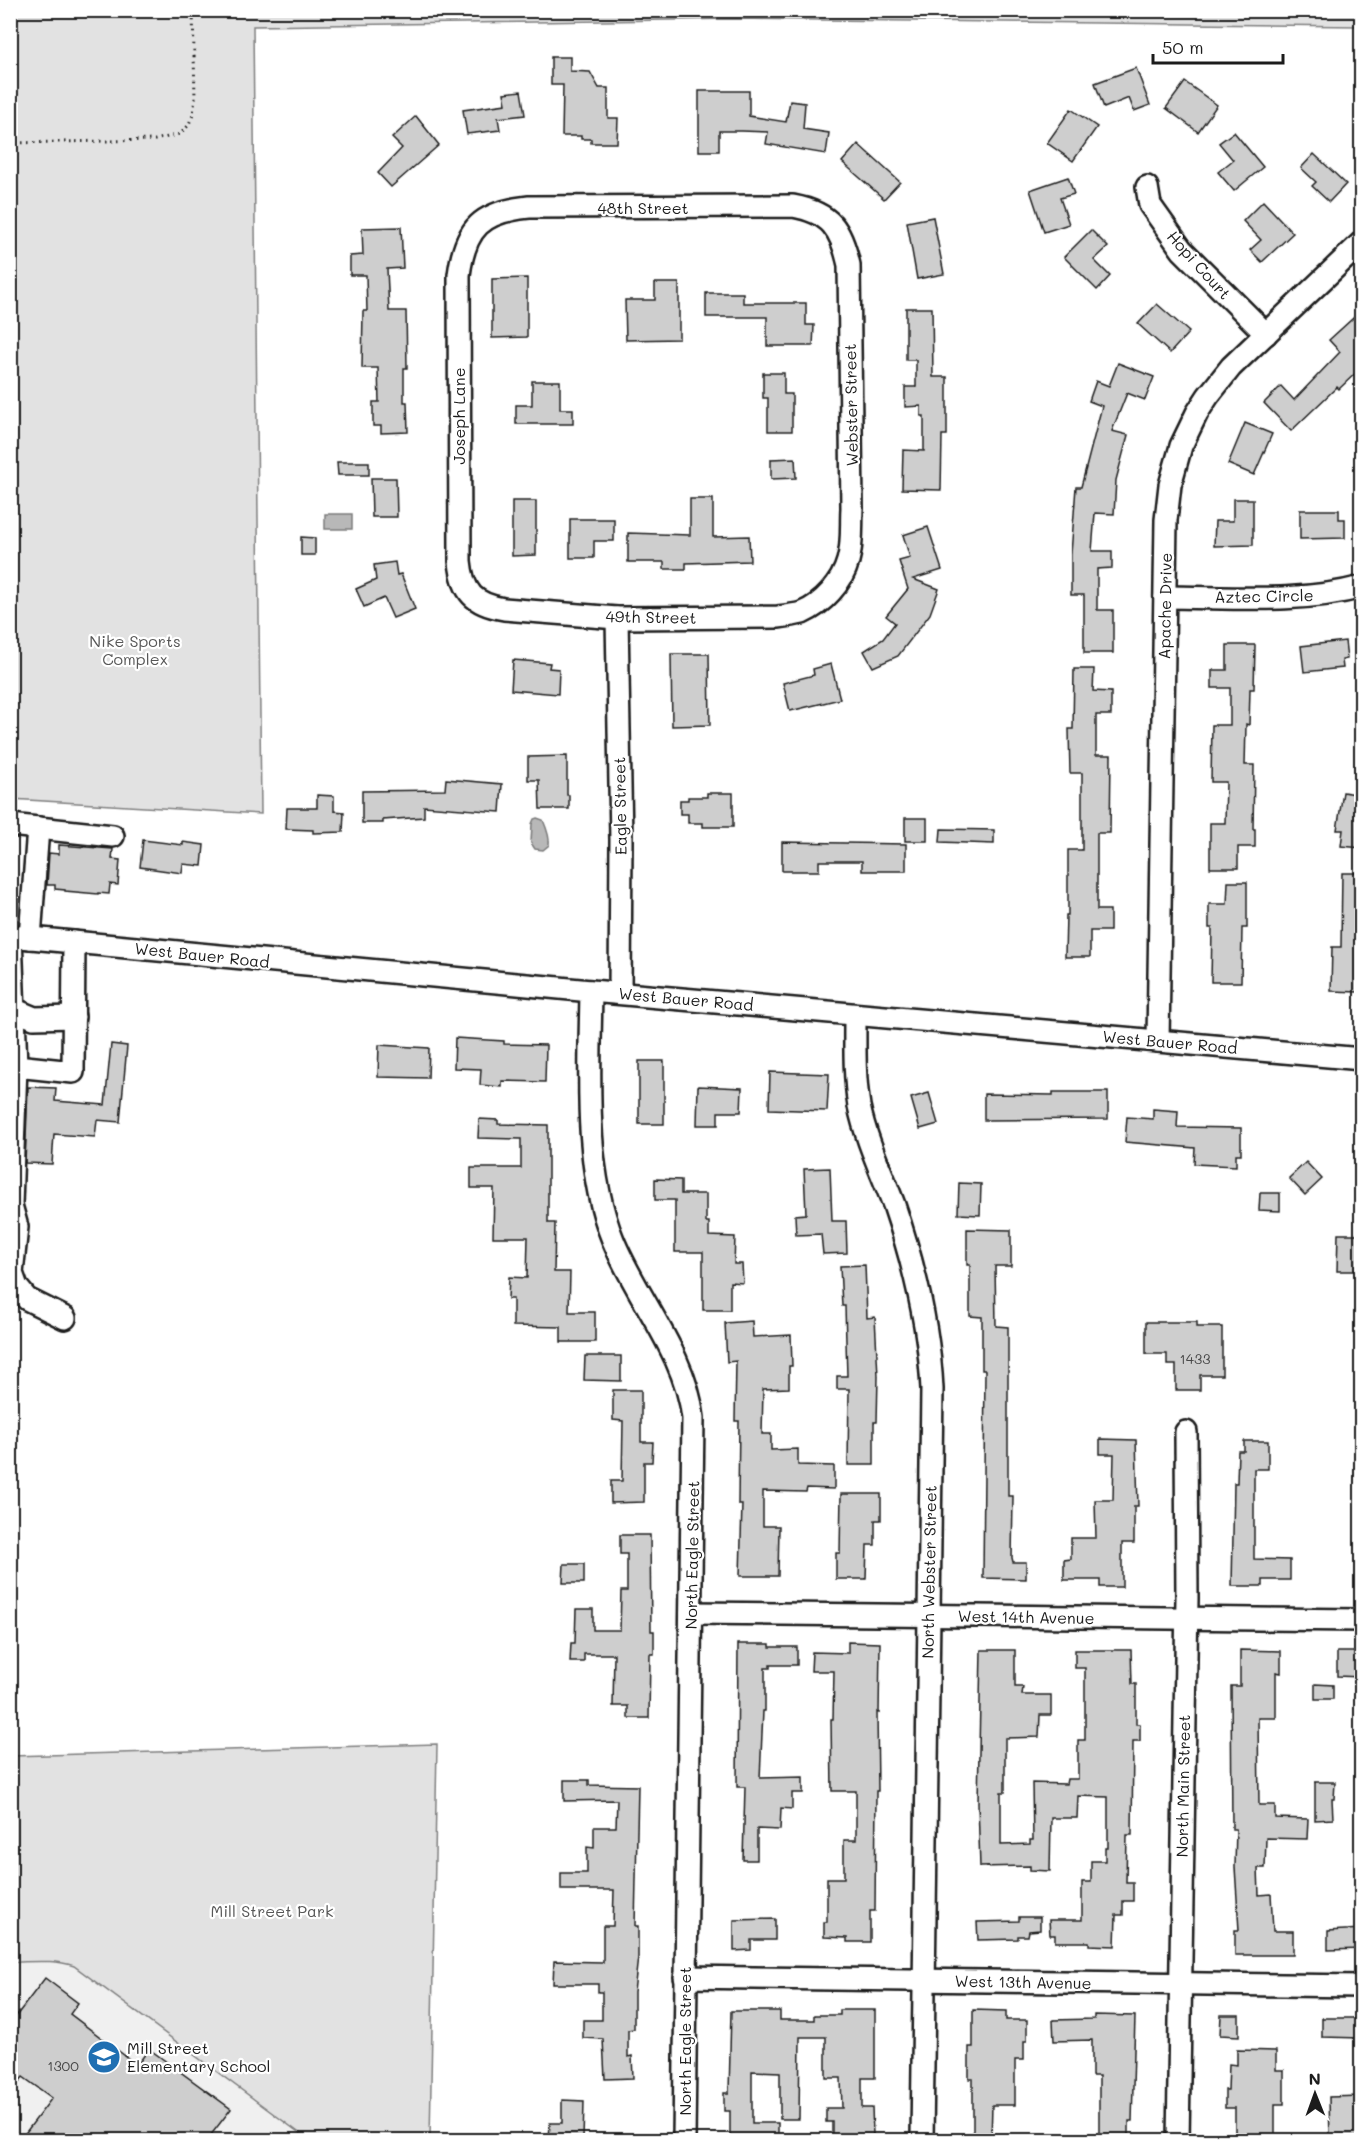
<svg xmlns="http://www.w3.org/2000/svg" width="1372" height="2151" font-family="Mali,sans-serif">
	<rect width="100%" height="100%" fill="#fff"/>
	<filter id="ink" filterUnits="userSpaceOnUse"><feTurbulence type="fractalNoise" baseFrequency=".0167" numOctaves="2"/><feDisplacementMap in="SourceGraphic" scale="12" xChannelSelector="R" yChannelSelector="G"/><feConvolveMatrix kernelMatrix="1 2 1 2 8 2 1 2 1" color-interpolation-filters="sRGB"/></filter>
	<g filter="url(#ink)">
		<!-- built -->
		<path fill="#f0f0f0" d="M48 1962H62L74 1966 85 1973 309 2140H11L10 1963Z"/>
		<!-- green -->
		<g fill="#e2e2e2" stroke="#7f7f7f" stroke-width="1.5">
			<path d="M1361 10V26L736 19 253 26 261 814 11 799V11Z"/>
			<path d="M437 1744 430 2140H309L74 1966C53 1959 32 1962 11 1962V1756Z"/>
		</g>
		<!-- water -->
		<g fill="#b8b8b8" stroke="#7a7a7a" stroke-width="1.5">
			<rect x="325" y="514" width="27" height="15"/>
			<path d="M537 818 543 820C546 827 550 839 549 845L543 850 535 849 531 843 532 824 534 819Z"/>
		</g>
		<!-- building -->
		<g fill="#cecece" stroke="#1c1c1c" stroke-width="1.5">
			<path d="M551 57H570V71L590 72 599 88H608V118H618L617 143H591V139H581V136H562L563 85H551Z"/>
			<path d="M1136 68 1150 105 1134 111 1129 98 1104 108 1095 83Z"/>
			<path d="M1185 82 1217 105 1198 132 1166 108Z"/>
			<path d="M521 91 525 115 498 118 500 130 467 134 463 110 506 104 504 93Z"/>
			<path d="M699 91H749V116L786 122 790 101 805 103 803 129 829 133 826 154 766 144 768 132 742 131H719V151H699Z"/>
			<path d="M1071 109 1097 127 1073 161 1047 143Z"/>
			<path d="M416 116 439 145 391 187 378 173 402 148 392 138Z"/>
			<path d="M1234 132 1263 167 1234 191 1218 172 1233 160 1219 143Z"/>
			<path d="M858 144 900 182 884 199 842 162Z"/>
			<path d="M1314 154 1346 184 1329 202 1312 186 1316 182 1301 168Z"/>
			<path d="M1068 177 1074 194 1060 198 1069 224 1044 232 1030 190Z"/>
			<path d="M1263 201 1293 233 1262 262 1250 250 1261 240 1243 221Z"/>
			<path d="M933 217 944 274 917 279 907 222Z"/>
			<path d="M401 227 403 268 387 269 389 311H406L407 368H404V402H407L408 432 381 433V426H373V402H379L378 368H362L363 311H367L366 275H350V256L363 255 362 228Z"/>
			<path d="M1091 230 1108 247 1094 260 1110 276 1097 290 1064 257Z"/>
			<path d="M527 278V337L492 338V279Z"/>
			<path d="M655 283H679V339L626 340 625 300H655Z"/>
			<path d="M706 293H743V303H806V325H814L813 346H767V317H706Z"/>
			<path d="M1157 304 1189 332 1170 353 1138 324Z"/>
			<path d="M906 308H932L933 377H947V435H942L941 490 902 489 903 450 924 451V416H921V406L905 407V387H916V360H906Z"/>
			<path d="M1362 310V367L1339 389 1337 387 1291 431 1264 403 1281 386 1294 400 1340 352 1329 340Z"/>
			<path d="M1118 363 1154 377 1145 400 1127 393 1112 431 1128 435 1116 480 1114 514 1095 513 1092 551H1112V568L1097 569V610H1113V653H1084V595H1071V554L1076 487H1081L1102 406 1089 401 1096 381 1109 386Z"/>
			<path d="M763 373H784V394H792V431H768V398H763Z"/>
			<path d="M532 381H560V409H573V424H516V405H532Z"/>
			<path d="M1245 423 1272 434 1254 475 1228 464Z"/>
			<path d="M795 458 796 478 771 479V459Z"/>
			<path d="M337 462H369V475H338Z"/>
			<path d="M371 478H396L397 517H372Z"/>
			<path d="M690 499H713V537L749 536 750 561 686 563V569H664V562H628V533L690 535Z"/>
			<path d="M1233 499H1253V545L1214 546 1215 521H1233Z"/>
			<path d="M512 501H536V555L512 556Z"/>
			<path d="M1300 510H1339V519H1345V538L1300 539Z"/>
			<path d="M570 519H614V541H594V558H570Z"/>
			<path d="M928 527 942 570 913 579 939 589 930 614 898 656 873 667 864 651 883 639 895 623 886 616 908 589 899 561 910 558 903 535Z"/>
			<path d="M301 537 315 538V555H301Z"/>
			<path d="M395 562 397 575 401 574 415 609 393 618 384 598 364 607 356 589 376 580 374 565Z"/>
			<path d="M1345 641 1347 659 1342 660 1343 668 1304 672 1301 646Z"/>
			<path d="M1227 645H1255L1254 689H1250L1249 725 1246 724 1245 765H1254L1253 829H1255V847H1238V868H1210V823H1225L1226 782H1211L1212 725H1230V688H1212V670H1227Z"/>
			<path d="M671 654H709L710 725 672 726Z"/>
			<path d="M513 660 550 663 549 668 559 669 558 694 511 690Z"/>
			<path d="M831 664 840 699 790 711 783 683 814 675 813 669Z"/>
			<path d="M1074 669H1094L1093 691 1111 692V715H1096V755H1111L1110 833H1097V910H1110V931H1090V957H1065L1066 915H1068V850H1082V773H1070L1069 729H1073Z"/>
			<path d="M567 756V795H569V809H540L539 780H528V757Z"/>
			<path d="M446 779 502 784 500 812 424 806V817L383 820V823H362V791L445 790Z"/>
			<path d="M1343 792 1362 795V848L1341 846 1343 830H1337Z"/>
			<path d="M707 793H733V827H703V823H688V814H680V800H688V797H707Z"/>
			<path d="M317 795 334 796V811L344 812 343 832 313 833V830L286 829 287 808H317Z"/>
			<rect x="905" y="818" width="22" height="23"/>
			<path d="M941 829 994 830V844L940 842Z"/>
			<path d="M143 840 183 845V842L204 845 202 866 183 864 182 873 140 867Z"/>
			<path d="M782 842 906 844V871H862V861H819V871H782Z"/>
			<path d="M59 845 113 849 112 859 120 860 118 885 110 884 109 894 98 893V894L65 891V890L55 889V885H47L49 853 59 854Z"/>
			<path d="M1342 873H1362V967H1359V992L1331 991 1332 947H1341Z"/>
			<path d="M1228 882H1247V928H1242L1241 982H1211L1212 928H1209V904H1227Z"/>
			<path d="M455 1038 504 1041V1044L546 1045 545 1082 502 1081V1087L480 1085 481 1069 454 1068Z"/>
			<path d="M111 1044 127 1046 120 1122 97 1120 95 1137 54 1134 52 1164 25 1163 28 1087 56 1088 55 1101 105 1105Z"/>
			<path d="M379 1045 429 1048 428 1078 378 1077Z"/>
			<rect x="639" y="1061" width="25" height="63"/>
			<path d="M770 1072 829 1074 827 1111 769 1109Z"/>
			<path d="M698 1086 742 1088 741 1112H718V1125H697Z"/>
			<path d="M1053 1092H1108V1119L984 1120V1094L1053 1095Z"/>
			<path d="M929 1093 938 1124 920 1129 911 1098Z"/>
			<path d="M1153 1109 1178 1111 1177 1127 1241 1128V1154H1236V1166L1194 1164 1195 1148 1125 1142 1127 1117 1153 1119Z"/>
			<path d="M479 1119 498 1120V1124L548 1125V1223H555L554 1272H570L569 1312H595V1342H561V1327L513 1326V1299H508L509 1277 527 1278 528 1237H493L494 1188H471V1168H521V1139L478 1138Z"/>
			<path d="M1306 1162 1322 1179 1305 1195 1289 1178Z"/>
			<path d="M830 1168 832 1221H846L847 1253 823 1254 821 1234 796 1235 795 1215 806 1214 804 1169Z"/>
			<path d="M655 1179 681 1180V1194H706V1222H709V1236L735 1237 734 1264H742L743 1283 730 1282V1310H703V1252H675V1200H655Z"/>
			<path d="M959 1183 981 1184 980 1215 958 1214Z"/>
			<path d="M1260 1193H1280V1211L1259 1210Z"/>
			<path d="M967 1229 1011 1230V1266H995L996 1326 1008 1327V1496H1013L1012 1558 1013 1562H1026V1579L983 1578 985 1370H982V1317L970 1316V1265H967Z"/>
			<path d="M1338 1234H1362V1271H1337Z"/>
			<path d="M865 1265 867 1318 875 1317 878 1376 877 1422H874V1465H848L849 1389H837V1376H847L845 1306H842L840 1266Z"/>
			<path d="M752 1321 753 1337 791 1335 792 1366H789V1388L763 1389 762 1434H771V1450L798 1449V1465L834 1466V1489L807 1488 806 1492 763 1491V1526H779L778 1576H740L742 1504H738L739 1421H735L736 1361 727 1362 725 1323Z"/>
			<path d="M1146 1322H1197V1327H1222V1375H1200V1390H1176V1365H1167V1354H1146Z"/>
			<path d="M585 1356H621V1381L584 1380Z"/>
			<path d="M613 1390H641V1442H653L652 1462H644V1502L611 1503V1481H622L623 1421 613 1420Z"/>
			<path d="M1100 1439 1136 1440 1138 1506H1134V1543H1122V1587H1100V1580H1064V1560L1071 1559V1538H1096L1095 1500H1113L1114 1454H1100Z"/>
			<path d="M1244 1441H1268V1469H1254V1559L1290 1560V1580H1263V1586H1232L1234 1483H1237L1238 1451H1244Z"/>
			<path d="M841 1494H881V1520H875V1545H867L866 1579H836V1553H840Z"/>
			<path d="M620 1535H650L651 1631H654V1654H650L649 1718H628V1706H613L614 1654H584V1662H570L571 1643H575L576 1609H593V1630H620L621 1591H627V1554H620Z"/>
			<path d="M564 1564H584V1583H563Z"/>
			<path d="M848 1642 880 1643 879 1713 877 1712 878 1791H876L875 1911H870V1942H847V1938L824 1937V1922H827V1878H844V1840H856V1791H832L831 1719H833L834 1671H811L812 1652 848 1653Z"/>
			<path d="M738 1644H770V1647H797V1665H770V1668H765V1711H763L760 1778 803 1777V1793H792V1809L781 1808 780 1830 757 1829V1860H743L745 1787H737Z"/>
			<path d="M981 1650H1015V1687H1023L1022 1695H1051V1715H1040L1039 1737 1005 1738V1792H1001V1845L1030 1844V1840H1033L1032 1783 1066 1784 1067 1779H1078V1740H1085V1668H1075V1650H1131L1132 1684H1136V1724H1140V1741H1133L1132 1835H1127L1126 1882H1133V1901H1123V1915H1116L1115 1946 1089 1945V1942H1055V1935H1050L1049 1920H1082V1882H1091V1861H1105V1848H1108V1797L1078 1796 1077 1818H1051L1050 1871 1030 1870V1866L980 1867 978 1803Z"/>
			<path d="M1240 1650 1281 1651V1673L1276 1672V1718H1258L1259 1805H1275V1818L1308 1819 1307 1839 1266 1838 1265 1868H1258L1259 1895 1271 1894 1273 1931H1293V1955H1235V1930H1239L1235 1867 1236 1829H1232L1231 1686H1240Z"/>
			<path d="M1337 1652H1362V1677L1337 1676Z"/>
			<path d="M1315 1684 1333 1685V1699H1315Z"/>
			<path d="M564 1780H589V1785L638 1786 635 1926H638V1957L634 1992V2029L628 2030V2057L632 2056 633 2078 605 2079 603 2039 583 2038V2020H602V1992H598V1984H553L554 1961 603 1962V1926H613L614 1890H561V1873H587V1847L594 1848V1827H616L617 1800 564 1801Z"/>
			<path d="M1315 1782H1335L1334 1799H1332L1333 1819 1315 1820Z"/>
			<path d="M1019 1917H1040V1930L1029 1931 1028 1936H1018V1939L978 1940 977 1922 1019 1921Z"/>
			<path d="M775 1919V1940H751V1950L734 1951V1920Z"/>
			<path d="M1362 1929V1949L1328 1950V1931Z"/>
			<path d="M45 1978 78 2003 70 2014 137 2065 149 2049 231 2109 207 2140H20L52 2098 23 2077 10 2093V2024Z"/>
			<path d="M840 2010H875V2078H862V2108H872L873 2135 832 2136V2122H826V2108H842L841 2078H826V2037H800L799 2119H780V2072L752 2071V2123H778V2140H730V2111H724V2093H729L731 2011H780V2020H814V2015H840Z"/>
			<path d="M973 2010 1006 2011V2020H1027V2041H1024V2060H1015V2105H992L991 2140H973V2079H969V2047H973Z"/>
			<path d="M1094 2015 1135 2016 1132 2121H1129V2140H1099V2076H1092V2040L1054 2041 1053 2020 1094 2019Z"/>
			<path d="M1221 2015H1239V2036L1220 2035Z"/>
			<path d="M1322 2018H1362V2038L1322 2037Z"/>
			<path d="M1237 2050 1276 2051V2070H1284V2104H1275V2140H1235V2108H1225V2090H1228L1229 2064 1237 2065Z"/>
			<path d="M1362 2096V2140H1330L1329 2097Z"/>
			<path d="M562 2100 584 2101 583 2140H549L550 2123H562Z"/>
		</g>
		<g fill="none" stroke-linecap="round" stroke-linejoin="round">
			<!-- minor casing -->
			<g stroke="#1c1c1c" stroke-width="26">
				<g id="minor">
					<path d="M1147 187 1150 205 1182 250 1266 334"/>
					<path d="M793 206C831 213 841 229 849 265L852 508C851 525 853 544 848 561 842 583 823 604 802 613 794 615 786 616 778 617L617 618 504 609C474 604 463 593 460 561L459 275C465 227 482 212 529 207Z"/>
					<path d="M1165 597C1229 597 1299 604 1362 587"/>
					<path d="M617 618 621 840 620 993"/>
					<path d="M10 825 113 836"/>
					<path d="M10 936 591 991 1362 1059"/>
					<path d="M11 936 16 1066 73 1072 74 942"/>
					<path d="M30 938 38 828"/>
					<path d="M591 991C590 1069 583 1167 613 1240 637 1299 686 1354 693 1418L684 2140"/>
					<path d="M13 1009 34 1018 74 1017"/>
					<path d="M855 1015C855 1046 854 1075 859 1106 866 1140 882 1173 894 1205 914 1264 929 1327 932 1389L922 2140"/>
					<path d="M1158 1041 1166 520 1170 485 1181 446 1197 413 1208 396 1231 367 1362 242"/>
					<path d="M16 1066 11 1205 17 1227 12 1273 17 1287 27 1299 65 1318"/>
					<path d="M691 1613 1362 1620"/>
					<path d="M685 1977 1362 1986"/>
					<path d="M1178 2140 1187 1598 1186 1432"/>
				</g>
			</g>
			<!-- path -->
			<path stroke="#1c1c1c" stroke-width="3" stroke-dasharray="1.5 4.5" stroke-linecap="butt" d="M10 143 155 140 180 134 188 126 193 115 195 98 193 10"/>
			<!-- minor -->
			<use href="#minor" stroke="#fff" stroke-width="21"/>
		</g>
	</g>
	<!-- icons -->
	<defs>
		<g id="school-disc" transform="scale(1.725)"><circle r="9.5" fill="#1f6fb2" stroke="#fff"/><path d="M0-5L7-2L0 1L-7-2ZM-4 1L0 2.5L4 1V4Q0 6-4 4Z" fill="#fff"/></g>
	</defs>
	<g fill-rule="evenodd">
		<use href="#school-disc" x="104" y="2057"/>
	</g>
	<g text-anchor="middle" stroke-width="4.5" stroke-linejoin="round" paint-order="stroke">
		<!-- number labels -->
		<g font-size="14" fill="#484848">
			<text x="1195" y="1364">1433</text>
			<text x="63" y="2071">1300</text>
		</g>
		<!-- street labels -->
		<g font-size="16" fill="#1c1c1c" stroke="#fff">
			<text x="643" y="214">48th Street</text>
			<text transform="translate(1199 265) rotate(48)" y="6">Hopi Court</text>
			<text transform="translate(851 405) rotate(-91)" y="6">Webster Street</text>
			<text transform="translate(459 416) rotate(-90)" y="6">Joseph Lane</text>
			<text transform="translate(1264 596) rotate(-1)" y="6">Aztec Circle</text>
			<text transform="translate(1165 606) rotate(-89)" y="6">Apache Drive</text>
			<text transform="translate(651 617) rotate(1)" y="6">49th Street</text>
			<text transform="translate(620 806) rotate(-91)" y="6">Eagle Street</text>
			<text transform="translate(202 955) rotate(6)" y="6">West Bauer Road</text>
			<text transform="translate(686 999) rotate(5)" y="6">West Bauer Road</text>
			<text transform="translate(1170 1042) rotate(5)" y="6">West Bauer Road</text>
			<text transform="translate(692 1555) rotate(-89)" y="6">North Eagle Street</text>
			<text transform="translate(929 1572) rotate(-89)" y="6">North Webster Street</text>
			<text transform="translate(1026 1617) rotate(1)" y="6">West 14th Avenue</text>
			<text transform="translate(1183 1786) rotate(-89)" y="6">North Main Street</text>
			<text transform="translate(1023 1982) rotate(1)" y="6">West 13th Avenue</text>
			<text transform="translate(685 2041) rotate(-90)" y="6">North Eagle Street</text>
		</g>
		<!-- park labels -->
		<g font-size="16" fill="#575757" stroke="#fff">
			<text x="135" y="647">Nike Sports<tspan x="135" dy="18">Complex</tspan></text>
			<text x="272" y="1917">Mill Street Park</text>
		</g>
		<!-- poi labels -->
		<g font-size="16" fill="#1c1c1c" stroke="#fff" text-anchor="start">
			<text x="127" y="2054">Mill Street<tspan x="127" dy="18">Elementary School</tspan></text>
		</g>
	</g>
	<!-- margin -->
	<rect width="1372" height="2151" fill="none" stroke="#fff" stroke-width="36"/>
	<rect x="18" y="18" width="1336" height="2115" fill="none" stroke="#1c1c1c" stroke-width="2" filter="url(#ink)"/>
	<!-- north arrow -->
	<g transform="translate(1315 2094) rotate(359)" stroke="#ffffff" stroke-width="4.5" paint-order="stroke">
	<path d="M0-4.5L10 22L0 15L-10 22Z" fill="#1c1c1c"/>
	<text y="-9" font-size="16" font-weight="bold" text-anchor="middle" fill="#1c1c1c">N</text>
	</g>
	<!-- scale -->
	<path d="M1153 54v9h130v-9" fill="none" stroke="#1c1c1c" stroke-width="3"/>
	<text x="1162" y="54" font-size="18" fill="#1c1c1c" stroke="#ffffff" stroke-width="4.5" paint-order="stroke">50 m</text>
</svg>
